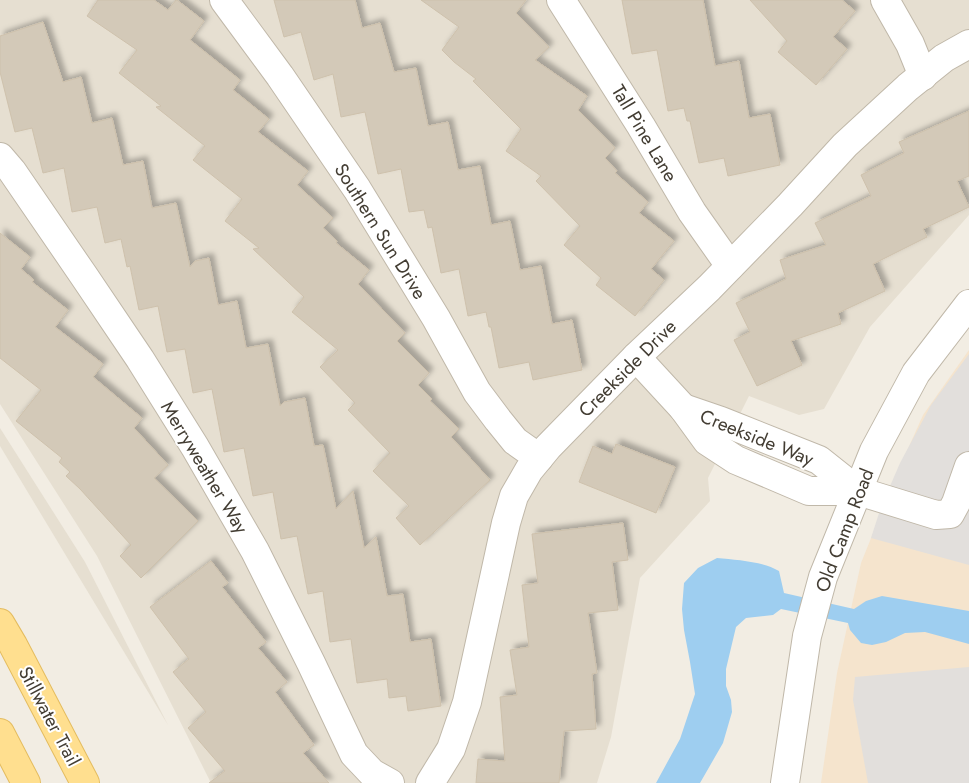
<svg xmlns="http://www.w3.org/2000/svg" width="969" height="783" font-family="Jost,sans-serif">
	<defs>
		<filter id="shadow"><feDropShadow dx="4.5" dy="-4.5" stdDeviation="2.5" flood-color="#0004"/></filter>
	</defs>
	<rect width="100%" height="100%" fill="#f2ede3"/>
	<!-- residential -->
	<g fill="#e6dfd1">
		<path d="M0 0H969V215L870 327 824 409 799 415 749 396 708 478 710 501 640 578 611 737 597 783H211L97 556 0 404Z"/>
		<path d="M0 428 85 562 168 725 0 446Z"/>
	</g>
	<!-- commercial -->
	<path fill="#f5e4cd" d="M969 350V783H821L837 673 861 563 899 469 923 415Z"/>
	<!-- parking -->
	<g fill="#e2dfdc">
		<path d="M969 354V565L871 538 881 507 900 463 931 405Z"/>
		<path d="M969 667V783H868L853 700 855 677Z"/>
	</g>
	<!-- water -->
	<path fill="#9ecef0" d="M717 558C737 560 761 561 779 571L784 593 854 609 866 601 882 596 969 611V644L925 632 905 633 886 642 872 645 861 643 850 630 848 623 781 609 773 615 746 618 736 627 726 669V686L731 700 732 712 723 743 700 783H656L680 739 695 694 690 662 684 630 682 609 684 583 698 568Z"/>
	<!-- building -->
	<g fill="#d3c9b8" stroke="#cec1ac" filter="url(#shadow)">
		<path d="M98 0H154L168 10 176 0H177L204 21 190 40 240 80 233 90 269 119 258 132 308 171 297 185 333 218 323 228 337 241 336 243 369 270 358 284 405 333 397 341 429 373 418 385 432 399 430 401 459 429 451 437 490 480 420 545 396 518 409 506 373 471 390 453 348 410 355 403 320 367 338 350 292 312 304 297 253 249 259 248 225 221 242 199 193 160 205 146 156 107 161 106 119 73 137 50 87 16Z"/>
		<path d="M274 0H355L362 28 380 23 394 72 416 68 428 126 448 122 458 170 480 166 491 225 510 221 520 270 541 266 552 324 572 320 582 370 533 380 529 362 499 368 491 327H489L486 312 468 316 459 269 441 273 432 227 428 228 424 210 409 212 401 169 378 174 365 112 341 117 333 74 314 80 301 32 284 37Z"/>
		<path d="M421 0H526L516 13 549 47 535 60 587 96 578 110 615 148 605 158 617 171 615 173 648 202 639 213 674 241 651 269 664 280 635 316 596 285 601 278 564 245 580 226 536 181 541 176 506 151 521 129 473 81 476 79 454 62 442 50 459 27Z"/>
		<path d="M622 0H703L715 66 739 61 749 118 770 114 780 165 728 176 724 158 699 163 690 121H687L684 108 668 111 657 50 632 54Z"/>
		<path d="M750 0H842L855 11 833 37 847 49 816 85 778 52 787 41Z"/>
		<path d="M43 22 63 82 81 77 92 123 112 118 123 165 143 161 152 208 176 203 190 267 195 261 209 258 218 305 237 301 246 348 268 344 280 406 284 402 305 398 314 446 323 445 336 509 353 491 364 548 376 537 387 596 403 594 410 642 431 639 441 706 408 711 406 696 389 698 387 679 357 683 351 639 330 642 323 591 308 594 297 536 281 539 273 492 253 496 244 448 224 452 212 389 193 393 185 349 167 352 158 306 139 310 130 266 127 267 121 239 105 243 97 207 72 212 64 168 43 173 32 128 15 132 0 72V36Z"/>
		<path d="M969 111V176L957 181 969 207 923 229 927 237 873 264 885 291 838 313 841 324 791 341 802 365 757 386 734 340 750 332 736 303 786 279 780 260 826 245 815 223 871 196 861 175 904 153 899 142Z"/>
		<path d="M0 233 30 257 21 269 34 280 32 282 68 310 55 327 103 364 93 377 142 418 134 428 168 465 154 478 198 521 141 578 120 556 131 545 80 489 66 476 70 472 59 462 62 458 16 421 41 390 0 358Z"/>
		<path d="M616 444 675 467 656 513 579 482 593 446 612 454Z"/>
		<path d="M623 523 628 560 612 562 618 610 588 613 597 673 592 674 596 729 564 731 559 783H476L478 759 505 761 500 697 517 695 510 650 529 647 522 585 538 583 532 534Z"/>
		<path d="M211 561 228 583 222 587 266 642 258 648 287 682 275 692 314 745 303 753 329 783H209L225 771 188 728 206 712 173 672 189 659 150 607Z"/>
	</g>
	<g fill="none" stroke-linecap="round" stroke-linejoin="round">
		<!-- minor casing -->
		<g stroke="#c0b8a9" stroke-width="30">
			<g id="minor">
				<path d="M224 0 280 76 357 189 436 318 477 392 498 420 515 441 539 458"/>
				<path d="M561 0 641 126 692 212 730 266"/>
				<path d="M885 0 910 44 923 76"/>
				<path d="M0 157 12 171 84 276 140 359 195 447 255 551 311 663 354 754 372 773 390 783"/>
				<path d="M636 357 683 408 707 441 736 460 809 491H858L936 515 950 514 956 503 969 466"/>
				<path d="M683 408 721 421 819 460 858 491"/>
				<path d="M430 783 451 749 467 702 506 523 514 496 529 470 548 447 636 357 709 288 790 205 845 145 908 87 944 58 969 44"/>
				<path d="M785 783 807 636 823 577 874 451 916 373 969 304"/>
			</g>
		</g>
		<!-- major casing -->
		<g stroke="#e4bc5f" stroke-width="30">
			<g id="major">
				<path d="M0 623 13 645 85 783"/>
				<path d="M0 733 26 783"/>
			</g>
		</g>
		<!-- minor -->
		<use href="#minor" stroke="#fff" stroke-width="28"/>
		<!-- major -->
		<use href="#major" stroke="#ffdf8f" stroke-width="28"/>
	</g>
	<g text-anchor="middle" stroke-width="4" stroke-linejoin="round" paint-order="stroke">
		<!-- street labels -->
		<g font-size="19" fill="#433d33" stroke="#fff">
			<text transform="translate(645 133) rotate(59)" y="7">Tall Pine Lane</text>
			<text transform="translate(381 231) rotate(58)" y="7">Southern Sun Drive</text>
			<text transform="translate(627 368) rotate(-45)" y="7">Creekside Drive</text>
			<text transform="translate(757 437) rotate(22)" y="7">Creekside Way</text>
			<text transform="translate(205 467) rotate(59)" y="7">Merryweather Way</text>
			<text transform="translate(844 530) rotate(-69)" y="7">Old Camp Road</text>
			<text transform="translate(50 716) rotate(62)" y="7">Stillwater Trail</text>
		</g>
	</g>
</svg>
